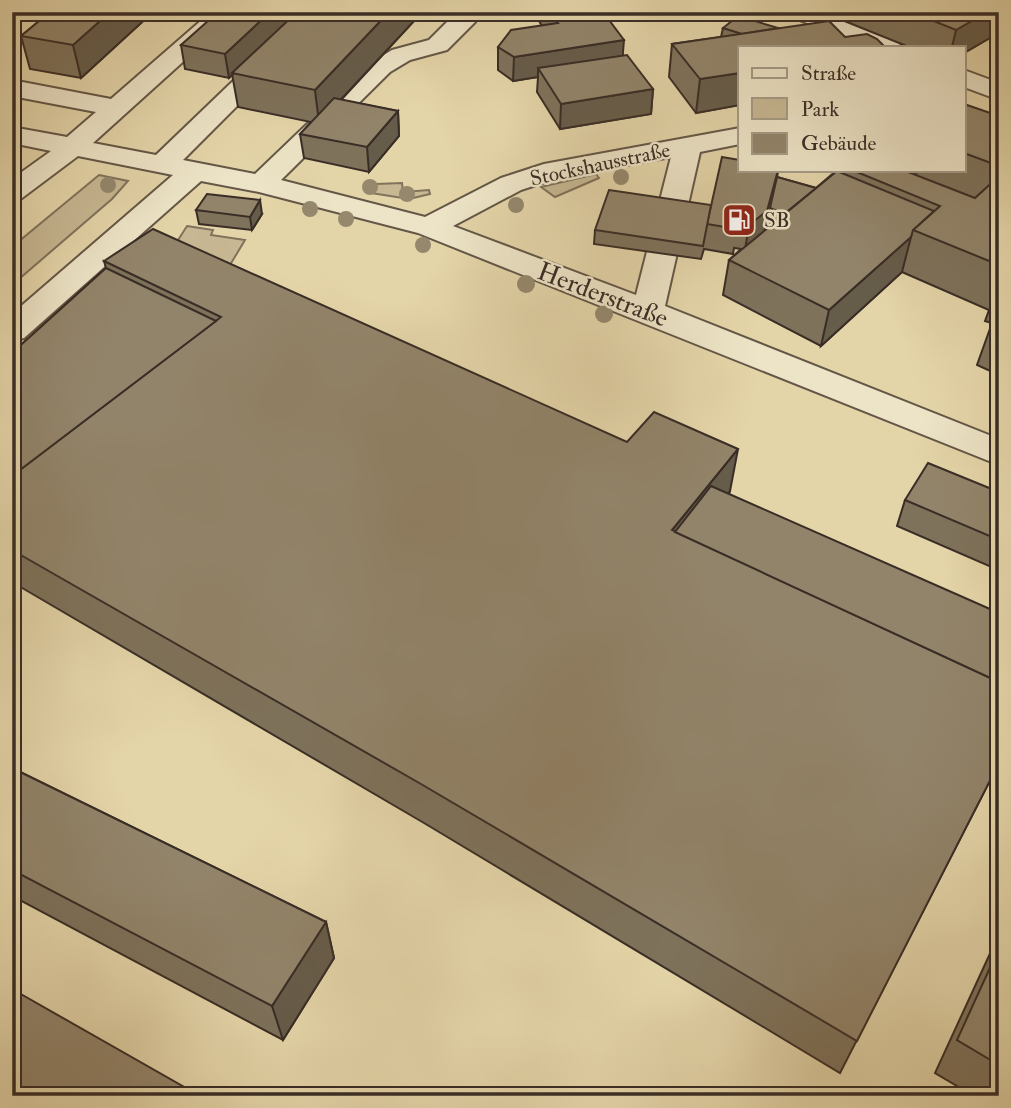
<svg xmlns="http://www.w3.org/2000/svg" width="1011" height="1108" font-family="'IM FELL Double Pica',serif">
	<rect width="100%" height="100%" fill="#e4d5a9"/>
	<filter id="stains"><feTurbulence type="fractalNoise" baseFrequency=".00286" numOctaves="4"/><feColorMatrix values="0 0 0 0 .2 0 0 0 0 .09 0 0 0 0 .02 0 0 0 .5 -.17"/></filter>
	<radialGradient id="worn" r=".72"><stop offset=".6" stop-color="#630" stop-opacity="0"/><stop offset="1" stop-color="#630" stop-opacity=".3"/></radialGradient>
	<!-- green -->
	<g fill="#c7b893" stroke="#80725c" stroke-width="2">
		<path d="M596 174 599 178 555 197 541 187Z"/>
		<path d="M99 175 128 181 112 199 12 285V247Z"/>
		<path d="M402 183 403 192 429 190 430 194 409 199 371 193 376 184Z"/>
		<path d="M187 226 213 230 211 235 245 240 227 270 164 262Z"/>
	</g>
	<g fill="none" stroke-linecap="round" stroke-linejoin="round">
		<!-- minor casing -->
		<g stroke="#645747" stroke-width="4">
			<g id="minor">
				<path d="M211 12H238L93 143 156 155 305 12H331L183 160 255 174 372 62 392 50 429 40 451 18 446 12H475L478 17 475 22 447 50 410 60 390 72 281 180 425 217 501 178 544 164 740 128V144L700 152 665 306 999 439V465L418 233 259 192 201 181 24 338 12 341V314L173 175 78 156 22 198 12 201V179L51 151 12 143V127L67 137 96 112 12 96V80L111 99ZM671 157 636 295 453 226 521 190 560 177Z"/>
				<path d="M788 12H822L898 42 901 47H867L792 17Z"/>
				<path d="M964 70 999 83V100L964 87Z"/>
			</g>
		</g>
		<!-- minor -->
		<use href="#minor" fill="#ede4c7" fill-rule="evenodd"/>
	</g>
	<!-- trees -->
	<g fill="#95886d">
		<circle cx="621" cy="177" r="8"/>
		<circle cx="108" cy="185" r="8"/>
		<circle cx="370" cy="187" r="8"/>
		<circle cx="407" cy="194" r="8"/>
		<circle cx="516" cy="205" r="8"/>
		<circle cx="310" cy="209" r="8"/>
		<circle cx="346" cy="219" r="8"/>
		<circle cx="423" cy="245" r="8"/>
		<circle cx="526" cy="284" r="9"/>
		<circle cx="604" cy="314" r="9"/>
	</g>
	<!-- wall -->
	<g fill="#7e725b" stroke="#392d26" stroke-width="2" fill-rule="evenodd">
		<path d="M50 12H153L81 78 30 69 21 36Z"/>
		<path d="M517 12H611L603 13 623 55 653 89 651 114 560 129 537 92 538 77 513 81 498 70V47L542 26 539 21 517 18Z"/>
		<path d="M822 12H999L993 36 964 53V47H909Z"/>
		<path d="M414 21 341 100 398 111 399 136 369 172 304 158 300 134 311 122 238 107 232 74 229 78 185 69 181 45Z"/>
		<path d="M723 28H778L845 37 877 39 740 47V105L696 113 669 77 672 44 721 37Z"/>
		<path d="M964 107 999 116V375L977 365 992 323 985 321 989 310 902 272 821 346 723 295 729 260 741 249 734 248 733 254 704 249 701 259 594 244 595 230 711 205 778 170 777 177 816 188 837 170H903L916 175 917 170H964ZM769 213 767 221 773 224 764 230Z"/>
		<path d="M196 210 262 214 252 230 199 224Z"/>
		<path d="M104 261 730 491 729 494 999 763 840 1073 424 823 12 582V353L106 268Z"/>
		<path d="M999 492V563L996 569 897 526 905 500Z"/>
		<path d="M12 768 326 922 334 958 283 1040 12 896Z"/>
		<path d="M999 934V1096H974L935 1073Z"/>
	</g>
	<!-- shaded-wall -->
	<g fill="#665c4a" stroke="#392d26" stroke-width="2">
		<path d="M110 12H153L81 78 73 45Z"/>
		<path d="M270 12H298L229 78 225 54Z"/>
		<path d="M389 12H413L414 21 319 123 315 90Z"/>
		<path d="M987 12H999V17L993 36 964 53V47H952L956 30Z"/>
		<path d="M624 40 622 64 538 68V77L513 81 514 57Z"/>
		<path d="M740 73V105L696 113 700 79Z"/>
		<path d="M653 89 651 114 560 129 561 104Z"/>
		<path d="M398 111 399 136 369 172 367 147Z"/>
		<path d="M778 170 775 190 763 236 745 250 749 225Z"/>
		<path d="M260 200 262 214 252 230 250 217Z"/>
		<path d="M911 237 902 272 821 346 829 310Z"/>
		<path d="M738 449 730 491 688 545 672 530Z"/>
		<path d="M326 922 334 958 283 1040 272 1006Z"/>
	</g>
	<!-- building -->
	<g fill="#92846a" stroke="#392d26" stroke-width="2">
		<path d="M50 12H110L73 45 21 36Z"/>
		<path d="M218 12H270L225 54 181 45Z"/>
		<path d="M297 12H389L315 90 232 73Z"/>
		<path d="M550 12H603L624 40 514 57 498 47 511 30 558 23Z"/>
		<path d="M911 12H987L956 30Z"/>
		<path d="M738 16 778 28 742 34 723 28Z"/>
		<path d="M829 21 845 37 867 34 877 39 885 47H740V73L700 79 672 44Z"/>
		<path d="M627 55 653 89 561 104 538 68Z"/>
		<path d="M334 98 398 111 367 147 300 134Z"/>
		<path d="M967 105 999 116V166L964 153V107Z"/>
		<path d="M722 157 740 160V170H778L767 211 749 225 738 222 737 229 707 224Z"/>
		<path d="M852 170H903L975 198 999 176V265L913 230 940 206Z"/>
		<path d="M837 171 934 211 913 230 911 237 829 310 729 260Z"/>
		<path d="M777 177 816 188 784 214 770 208Z"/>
		<path d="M609 190 711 205 703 246 595 230Z"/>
		<path d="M207 194 260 200 250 217 196 210Z"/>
		<path d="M153 229 627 442 654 412 738 449 672 530 999 682V763L857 1041 421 784 12 550V476L221 317 104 261Z"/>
		<path d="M106 268 216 321 12 476V353Z"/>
		<path d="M999 316V326L992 323Z"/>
		<path d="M928 463 999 492V540L905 500Z"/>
		<path d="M711 486 999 613V682L675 532Z"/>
		<path d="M12 768 326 922 272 1006 12 870Z"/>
		<path d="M999 948V1065L957 1040Z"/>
		<path d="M12 989 200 1096H12Z"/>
	</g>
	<!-- icons -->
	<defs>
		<g id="fuel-square" transform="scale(1.75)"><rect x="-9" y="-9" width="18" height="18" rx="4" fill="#8f2418" stroke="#ede4c7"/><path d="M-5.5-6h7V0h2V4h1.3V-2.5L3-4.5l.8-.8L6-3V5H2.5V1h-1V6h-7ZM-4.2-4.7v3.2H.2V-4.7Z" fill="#fff"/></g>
	</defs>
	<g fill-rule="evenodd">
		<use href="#fuel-square" x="739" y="220"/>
	</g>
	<g text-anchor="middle" stroke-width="5" stroke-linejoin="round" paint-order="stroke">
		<!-- far-street labels -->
		<g font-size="21" fill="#392d26" stroke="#ede4c7">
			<text transform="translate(600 164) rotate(-12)" y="7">Stockshausstraße</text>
		</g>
		<!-- far-poi labels -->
		<g font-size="21" fill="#392d26" stroke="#ede4c7" text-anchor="start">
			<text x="764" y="227">SB</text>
		</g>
		<!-- street labels -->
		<g font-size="26" fill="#392d26" stroke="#ede4c7">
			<text transform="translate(603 294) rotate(21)" y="9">Herderstraße</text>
		</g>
	</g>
	<!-- margin -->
	<rect width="1011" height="1108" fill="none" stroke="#e4d5a9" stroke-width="42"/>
	<rect x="14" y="14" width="983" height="1080" fill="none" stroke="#392d26" stroke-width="3.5"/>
	<rect x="21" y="21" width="969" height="1066" fill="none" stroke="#392d26" stroke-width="2"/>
	<!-- legend -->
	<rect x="738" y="46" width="228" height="126" fill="#ede4c7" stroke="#a59b87" stroke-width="2"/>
	<rect x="752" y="68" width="35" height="10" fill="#ede4c7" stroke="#a59b87" stroke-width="2"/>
	<text x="801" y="80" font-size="21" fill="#392d26">Straße</text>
	<rect x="752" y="98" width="35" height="21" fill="#c7b893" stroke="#a59b87" stroke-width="2"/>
	<text x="801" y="116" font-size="21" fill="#392d26">Park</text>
	<rect x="752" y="133" width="35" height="21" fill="#92846a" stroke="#a59b87" stroke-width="2"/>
	<text x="801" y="150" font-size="21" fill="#392d26">Gebäude</text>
	<rect width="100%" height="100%" filter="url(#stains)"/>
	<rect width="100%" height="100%" fill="url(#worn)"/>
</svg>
